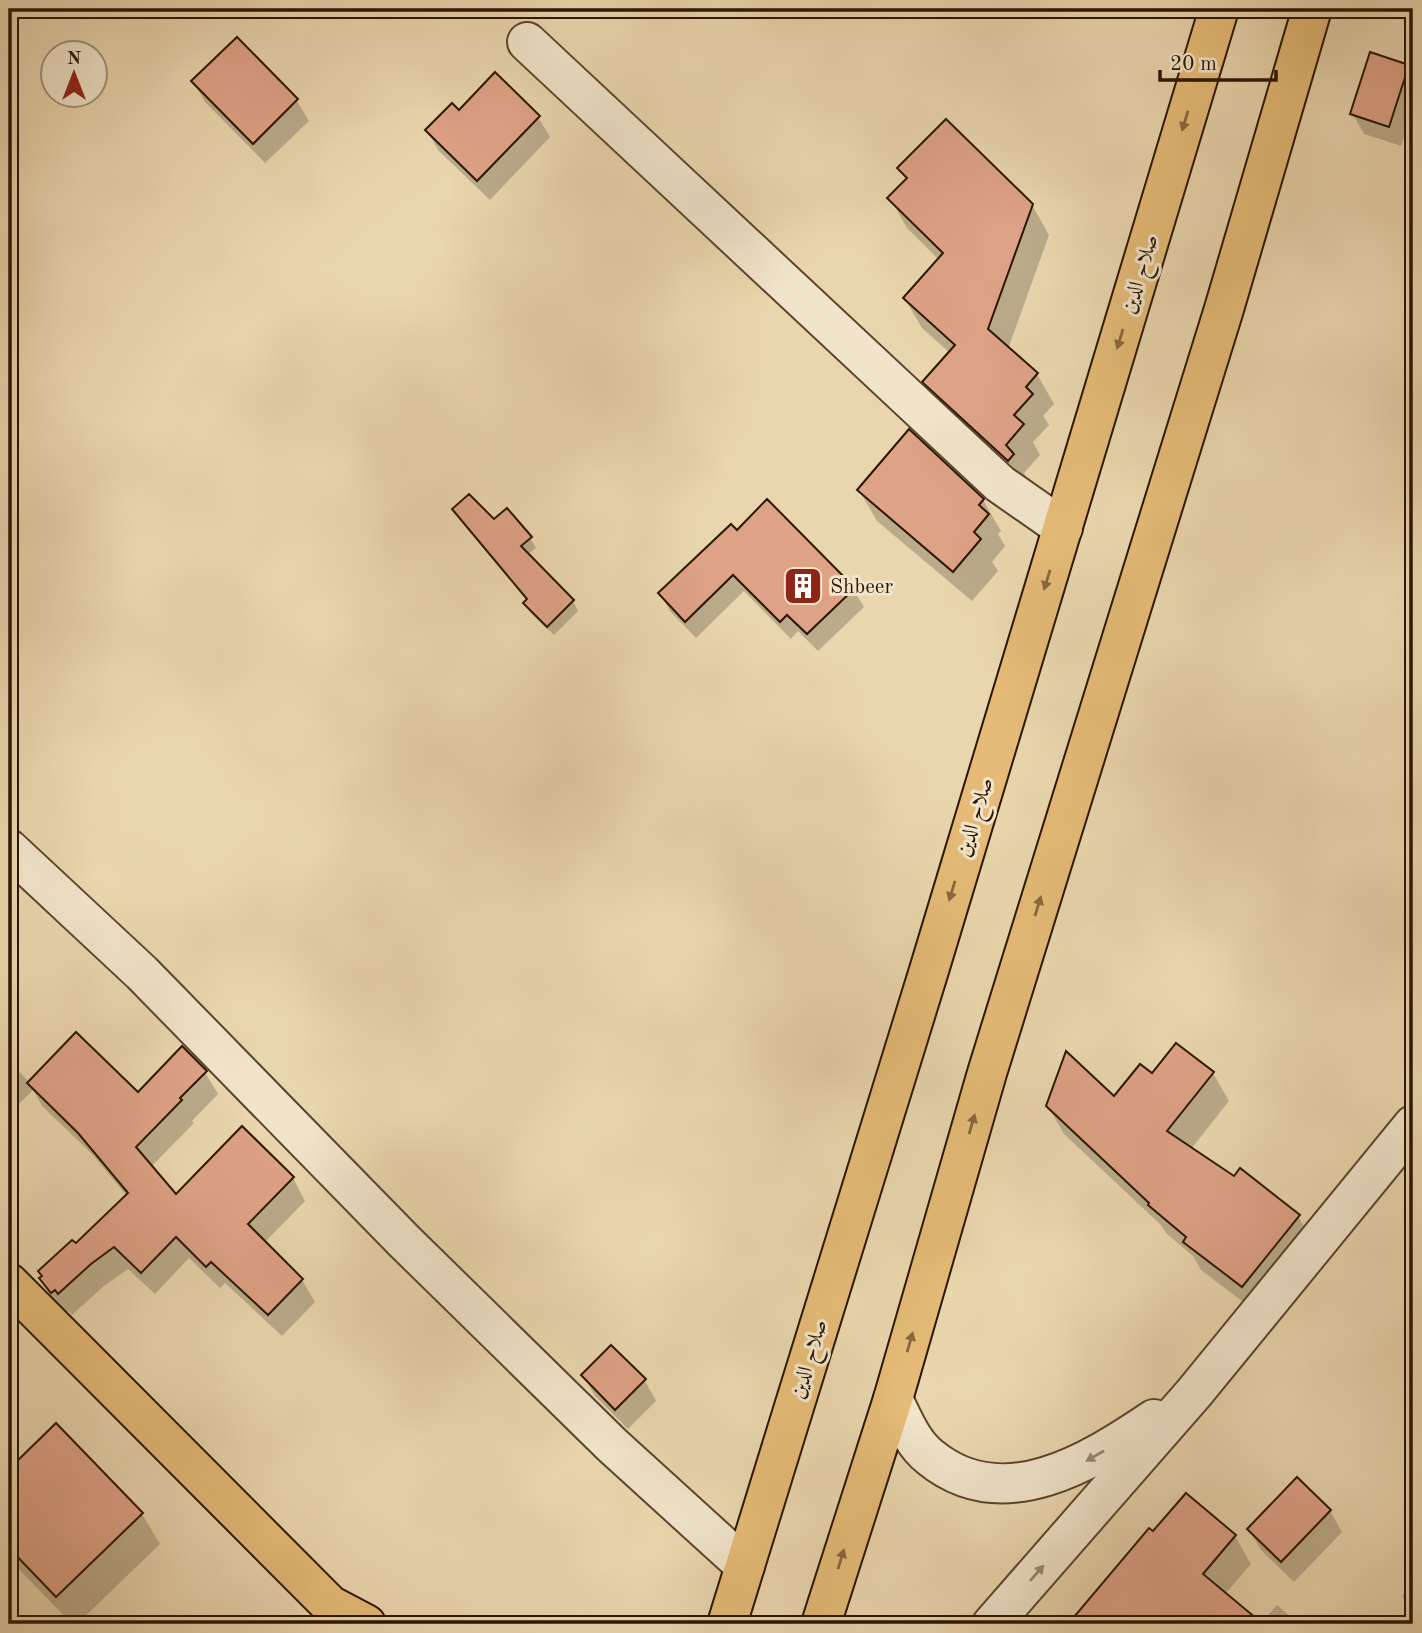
<svg xmlns="http://www.w3.org/2000/svg" width="1422" height="1633" font-family="'Old Standard TT',Amiri,serif">
	<rect width="100%" height="100%" fill="#ead6ae"/>
	<filter id="stains"><feTurbulence type="fractalNoise" baseFrequency=".00286" numOctaves="4"/><feColorMatrix values="0 0 0 0 .2 0 0 0 0 .09 0 0 0 0 .02 0 0 0 .5 -.17"/></filter>
	<radialGradient id="worn" r=".72"><stop offset=".6" stop-color="#630" stop-opacity="0"/><stop offset="1" stop-color="#630" stop-opacity=".3"/></radialGradient>
	<!-- shadow -->
	<g fill="#0003">
		<path d="M237 39 297 101 309 121 265 163 205 102 193 81Z"/>
		<path d="M1408 67 1413 76V108L1401 146 1364 134 1352 113Z"/>
		<path d="M459 112 538 117 550 137 490 200 439 151 427 131Z"/>
		<path d="M899 168 1032 205 1049 235 1008 349 1037 374 1054 404 1043 416 1049 425 1033 442 1040 455 1024 473 1030 484 942 412 925 382 950 353 922 328 905 299 939 260 907 228 890 198 907 181Z"/>
		<path d="M859 490 983 500 1001 531 998 534 1005 546 992 562 998 571 972 601 877 521Z"/>
		<path d="M455 509 494 521 530 538 536 548 527 555 573 601 578 611 554 635 531 613 526 603 528 601Z"/>
		<path d="M737 533 853 589 864 607 818 651 798 631 791 639 744 591 696 638 670 611 660 593Z"/>
		<path d="M9 1061 30 1083 138 1095 205 1072 218 1094 192 1121 194 1123 151 1167 176 1197 293 1178 305 1201 264 1243 302 1280 315 1302 282 1336 225 1283 220 1288 189 1258 155 1294 128 1269 104 1286 72 1315 69 1311 65 1314 54 1301 41 1279 127 1196 93 1155 42 1106 33 1090 14 1109 9 1105Z"/>
		<path d="M1213 1073 1229 1101 1191 1149 1234 1179 1298 1216 1314 1244 1259 1314 1201 1270 1193 1256 1166 1233 1161 1225 1064 1134 1048 1106 1114 1099 1153 1076Z"/>
		<path d="M611 1347 645 1381 656 1401 628 1429 595 1396 583 1375Z"/>
		<path d="M56 1426 142 1514 160 1544 77 1624H72L9 1559V1471Z"/>
		<path d="M1330 1511 1342 1532 1294 1582 1261 1550 1249 1530Z"/>
		<path d="M1149 1531 1153 1534 1235 1536 1251 1564 1225 1594 1260 1624 1277 1605 1299 1624H1069Z"/>
		<path d="M1413 1584V1615L1402 1596Z"/>
	</g>
	<!-- building -->
	<g fill="#dea286" stroke="#2a1501" stroke-width="2">
		<path d="M237 37 298 99 253 144 191 81Z"/>
		<path d="M1370 52 1409 65 1389 127 1350 114Z"/>
		<path d="M495 72 540 116 477 181 425 130 452 103 459 110Z"/>
		<path d="M946 119 1033 204 988 329 1038 373 1026 387 1033 394 1014 415 1024 424 1006 445 1014 454 1008 461 922 382 955 345 903 298 943 253 887 198 907 178 897 168Z"/>
		<path d="M909 429 984 499 979 505 989 514 974 532 981 539 953 572 857 490Z"/>
		<path d="M469 494 494 519 507 508 532 537 521 546 574 600 547 627 523 603 527 599 452 509Z"/>
		<path d="M767 499 855 588 807 634 787 615 780 622 733 575 685 622 658 593 731 524 737 530Z"/>
		<path d="M76 1032 138 1092 182 1046 207 1071 180 1098 182 1100 136 1147 176 1194 242 1126 294 1177 248 1224 303 1279 268 1315 211 1262 206 1267 176 1237 141 1273 114 1247 91 1264 58 1294 55 1290 51 1293 39 1278 42 1276 38 1271 72 1240 76 1243 128 1193 78 1133 27 1083Z"/>
		<path d="M1176 1043 1214 1072 1167 1131 1234 1176 1240 1168 1300 1215 1242 1287 1183 1242 1186 1237 1148 1205 1149 1203 1046 1106 1066 1051 1114 1096 1140 1064 1152 1073Z"/>
		<path d="M611 1345 646 1379 615 1410 581 1375Z"/>
		<path d="M56 1423 143 1513 56 1597 9 1548V1469Z"/>
		<path d="M1297 1477 1331 1510 1281 1562 1247 1529Z"/>
		<path d="M1186 1493 1236 1535 1203 1574 1263 1624H1068L1149 1528 1153 1531Z"/>
	</g>
	<g fill="none" stroke-linecap="round" stroke-linejoin="round">
		<!-- minor casing -->
		<g stroke="#5a452c" stroke-width="42">
			<g id="minor">
				<path d="M527 42 1000 484 1063 528"/>
				<path d="M9 849 142 973 404 1241 612 1445 745 1566"/>
				<path d="M893 1399C903 1419 912 1443 930 1457 1003 1517 1090 1462 1154 1419"/>
				<path d="M992 1624 1194 1393 1413 1125"/>
			</g>
		</g>
		<!-- major casing -->
		<g stroke="#2a1501" stroke-width="42">
			<path id="major" d="M9 1283 330 1605 366 1624"/>
		</g>
		<!-- highway casing -->
		<g stroke="#2a1501" stroke-width="42">
			<g id="highway">
				<path d="M727 1624 930 967 1219 9"/>
				<path d="M821 1624 893 1399 987 1073 1224 309 1312 9"/>
			</g>
		</g>
		<!-- minor -->
		<use href="#minor" stroke="#f1e4ca" stroke-width="38"/>
		<!-- major -->
		<use href="#major" stroke="#e5bb77" stroke-width="38"/>
		<!-- highway -->
		<use href="#highway" stroke="#e5bb77" stroke-width="38"/>
	</g>
	<!-- one-way arrows -->
	<defs><path id="oneway-solid" d="M-6-.8H1V-3.2L6.5 0L1 3.2V.8H-6Z" transform="scale(1.75)"/></defs>
	<g fill="#88683c">
		<use href="#oneway-solid" transform="translate(1185 121) rotate(107)"/>
		<use href="#oneway-solid" transform="translate(1120 339) rotate(107)"/>
		<use href="#oneway-solid" transform="translate(1047 580) rotate(107)"/>
		<use href="#oneway-solid" transform="translate(952 891) rotate(107)"/>
		<use href="#oneway-solid" transform="translate(1038 906) rotate(-73)"/>
		<use href="#oneway-solid" transform="translate(972 1124) rotate(-74)"/>
		<use href="#oneway-solid" transform="translate(910 1342) rotate(-74)"/>
		<use href="#oneway-solid" transform="translate(841 1559) rotate(-73)"/>
	</g>
	<g fill="#978770">
		<use href="#oneway-solid" transform="translate(1095 1456) rotate(150)"/>
		<use href="#oneway-solid" transform="translate(1037 1573) rotate(-49)"/>
	</g>
	<!-- icons -->
	<defs>
		<g id="building-square" transform="scale(2.0125)"><rect x="-9" y="-9" width="18" height="18" rx="4" fill="#8f2418" stroke="#f1e4ca"/><path d="M-4-6H4V6H1V3H-1V6H-4ZM-2.5-4.3h1.7v1.8h-1.7ZM.8-4.3h1.7v1.8H.8ZM-2.5-1h1.7V.8h-1.7ZM.8-1h1.7V.8H.8Z" fill="#fff"/></g>
	</defs>
	<g fill-rule="evenodd">
		<use href="#building-square" x="803" y="586"/>
	</g>
	<g text-anchor="middle" stroke-width="6" stroke-linejoin="round" paint-order="stroke">
		<!-- street labels -->
		<g font-size="21" fill="#2a1501" stroke="#f1e4ca">
			<text transform="translate(1139 274) rotate(-73)" y="7">صلاح الدين</text>
			<text transform="translate(974 817) rotate(-73)" y="7">صلاح الدين</text>
			<text transform="translate(808 1359) rotate(-73)" y="7">صلاح الدين</text>
		</g>
		<!-- poi labels -->
		<g font-size="21" fill="#2a1501" stroke="#f1e4ca" text-anchor="start">
			<text x="830" y="593">Shbeer</text>
		</g>
	</g>
	<!-- margin -->
	<rect width="1422" height="1633" fill="none" stroke="#ead6ae" stroke-width="35"/>
	<rect x="10" y="10" width="1401" height="1612" fill="none" stroke="#2a1501" stroke-width="3.5"/>
	<rect x="18" y="18" width="1387" height="1598" fill="none" stroke="#2a1501" stroke-width="2"/>
	<!-- north arrow -->
	<g transform="translate(74 74)"><circle r="33" fill="#f1e4ca" stroke="#a1917a" stroke-width="2"/>
	<path d="M0-5L12 26L0 18L-12 26Z" fill="#8f2418"/>
	<text y="-10" font-size="19" font-weight="bold" text-anchor="middle" fill="#2a1501">N</text>
	</g>
	<!-- scale -->
	<path d="M1160 70v10h116v-10" fill="none" stroke="#2a1501" stroke-width="3.5"/>
	<text x="1170" y="70" font-size="21" fill="#2a1501" stroke="#f1e4ca" stroke-width="5" paint-order="stroke">20 m</text>
	<rect width="100%" height="100%" filter="url(#stains)"/>
	<rect width="100%" height="100%" fill="url(#worn)"/>
</svg>
